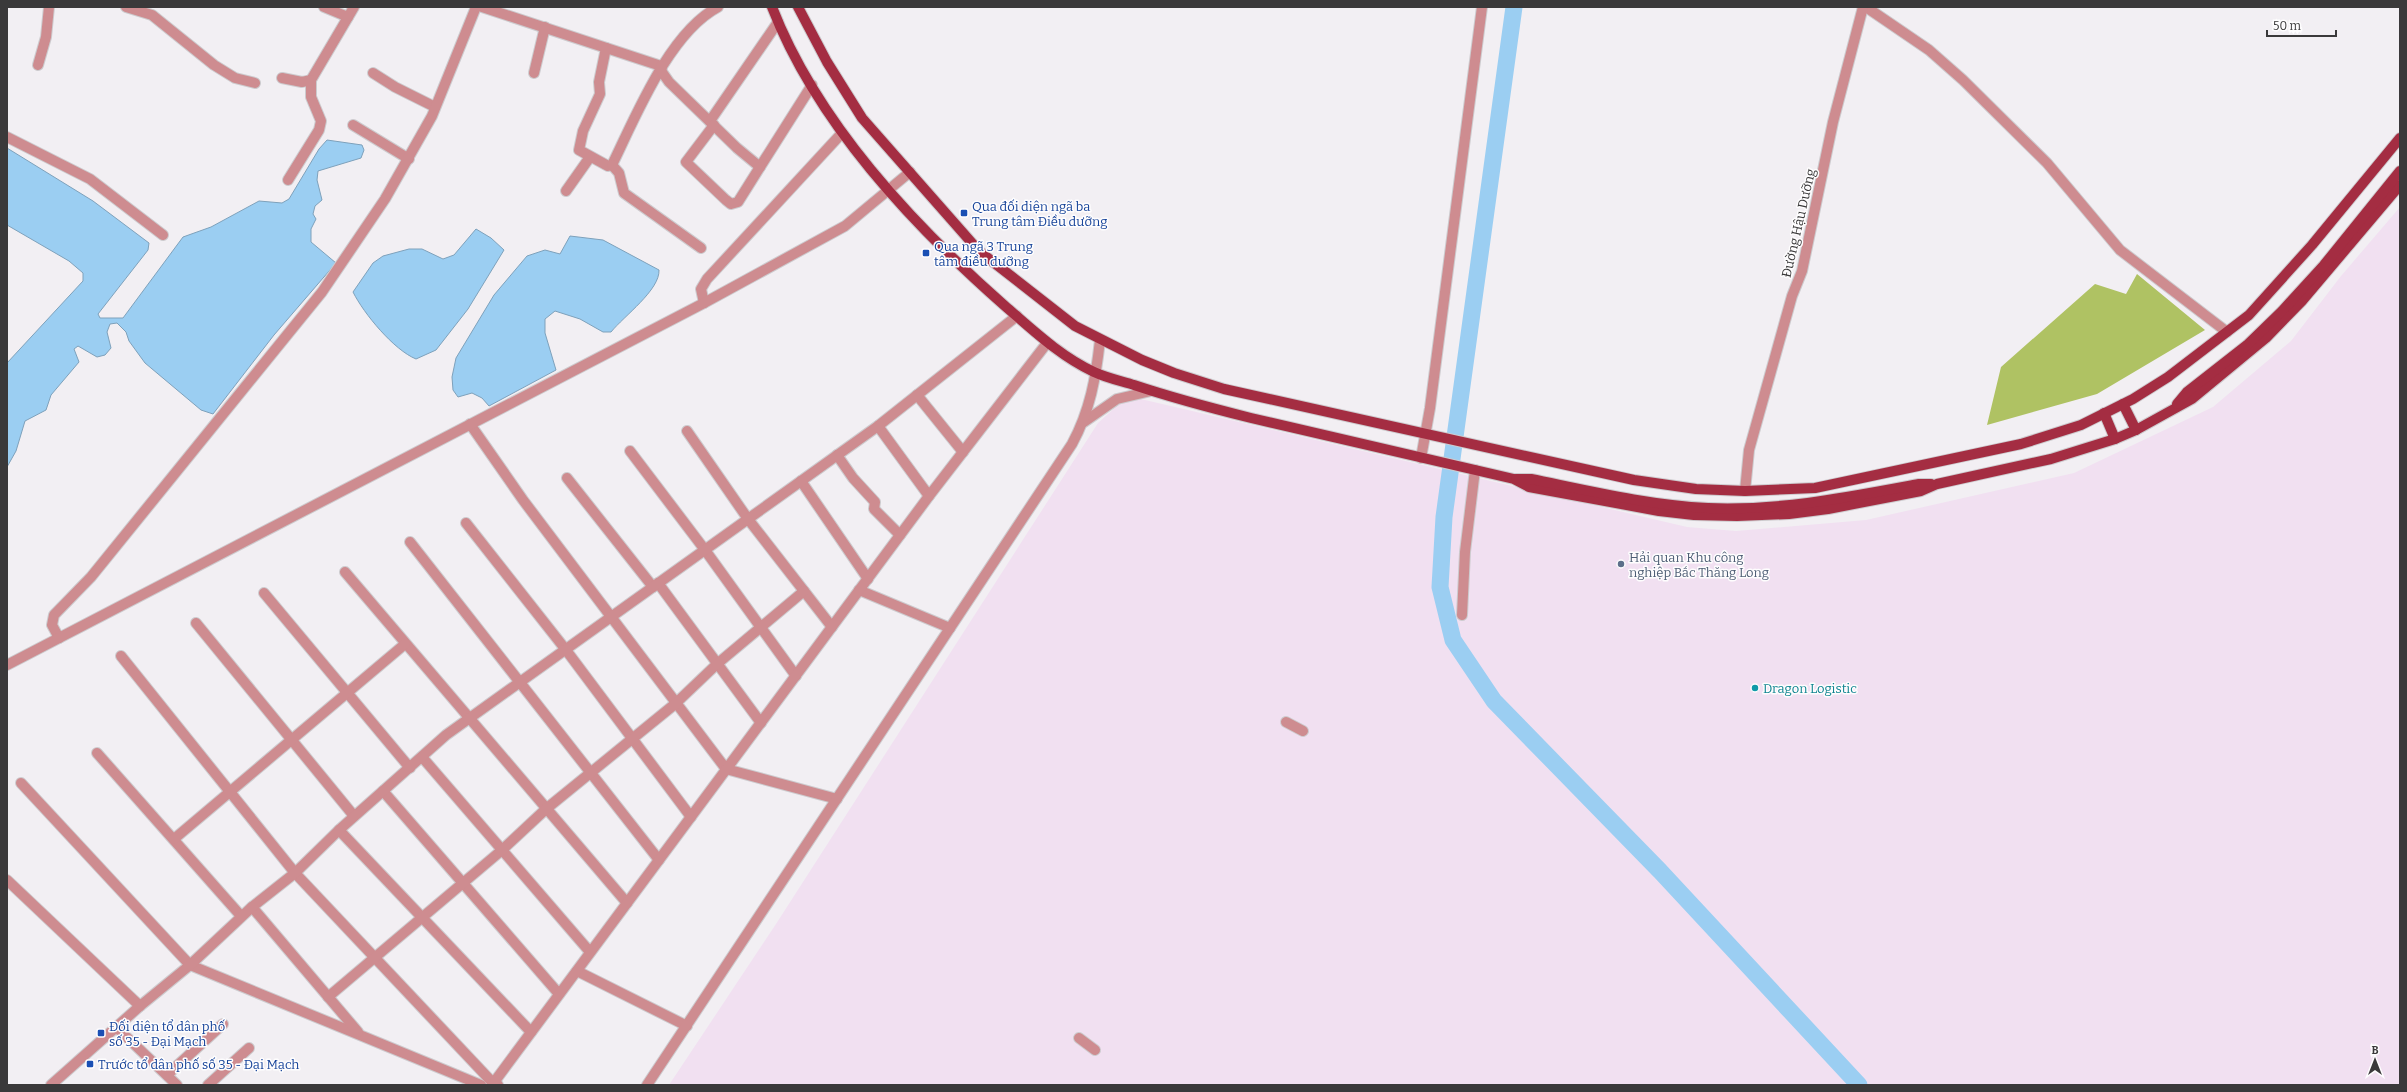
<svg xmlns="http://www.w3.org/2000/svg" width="2407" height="1092" font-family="Bitter,serif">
	<rect width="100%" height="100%" fill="#f2eff3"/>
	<!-- industrial -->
	<path fill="#f1e0f1" d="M2400 207V1085H669L776 924 1098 423 1128 396 1687 527 1736 531 1866 520 2074 473 2213 407 2291 341 2341 276Z"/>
	<!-- forest -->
	<path fill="#afc263" d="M2137 274 2205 330 2097 394 1987 425 2001 367 2095 284 2126 294Z"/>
	<!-- water -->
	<g fill="#9bcef2" stroke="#7ea1bb">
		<path d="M327 140 362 145 364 150 361 158 318 171 317 180 322 200 315 206 313 214 316 219 311 229V242L336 263 274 335 213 414 201 410 145 363 129 341 126 332 117 323 110 324 107 332 111 348 105 355 97 357 78 346 74 349 79 362 51 395 46 410 25 421 16 451 7 467V363L83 281V273L69 261 7 225V148L93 201 149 243 148 250 98 314 100 318H123L183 237 211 227 259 201 282 203 289 199 319 149Z"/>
		<path d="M476 229 491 238 504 250 468 309 436 350 416 359C394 350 364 314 353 292L373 263 383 256 409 249H422L443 259 454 255Z"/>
		<path d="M570 236 603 240 659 270C660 290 624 316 611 332H603L580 319 555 311 545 319V333L556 370 489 406 482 398 472 393 458 397 453 390 452 377 456 358 494 295 527 256 545 250 560 254Z"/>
	</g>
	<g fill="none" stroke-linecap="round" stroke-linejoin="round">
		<!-- river -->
		<path stroke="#9bcef2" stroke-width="17" d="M1514 7 1444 517 1440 587 1453 640 1494 701 1660 871 1859 1085"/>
		<!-- minor casing -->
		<g stroke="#cdcbce" stroke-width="12">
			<g id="minor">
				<path d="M126 7 152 15 214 65 235 78 255 83"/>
				<path d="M324 7 348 17"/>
				<path d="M482 7 661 66"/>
				<path d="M1866 7 1929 50 1963 80 2047 163 2120 250 2227 332"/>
				<path d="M606 48 599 82 600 94 583 131 579 150 608 166 612 165C636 116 669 33 718 7"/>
				<path d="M38 65 46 37 49 7"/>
				<path d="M661 66 662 72 669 82 737 148 760 167 812 85"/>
				<path d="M373 73 395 87 435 107"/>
				<path d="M534 73 545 27"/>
				<path d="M282 78 302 82 311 80 354 7"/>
				<path d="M710 121 778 22"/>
				<path d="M353 125 409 159"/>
				<path d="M714 125 686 162 726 200 731 204 738 202 760 167"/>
				<path d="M7 137 90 179 163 235"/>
				<path d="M612 165 619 173 624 193 701 248"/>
				<path d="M288 180 319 130 321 121 311 97V80"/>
				<path d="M566 191 590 157"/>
				<path d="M704 303 701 289 707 279 842 133"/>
				<path d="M917 395 963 452"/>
				<path d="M1084 422 1117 399 1151 391"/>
				<path d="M470 424 523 500 726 769 837 799"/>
				<path d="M878 426 929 496"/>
				<path d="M687 431 748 519 832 627"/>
				<path d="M630 451 705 550 796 676"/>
				<path d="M837 455 853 478 875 502 874 509 900 535"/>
				<path d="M1421 458 1430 408 1482 7"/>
				<path d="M567 478 653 587"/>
				<path d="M801 481 868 579"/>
				<path d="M1745 491 1749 450 1792 296 1802 271 1833 122 1863 7"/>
				<path d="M466 523 566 650 691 817"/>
				<path d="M410 542 659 860"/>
				<path d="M345 572 627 903"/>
				<path d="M658 583 761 723"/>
				<path d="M859 590 950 628"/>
				<path d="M264 593 410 768"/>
				<path d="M1462 615 1465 552 1475 470"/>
				<path d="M196 623 354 816"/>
				<path d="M59 638 52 625 54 615 91 577 283 340 322 292 385 199 432 116 476 7"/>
				<path d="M121 656 295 873 493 1083 498 1085"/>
				<path d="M7 665 704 303 845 226 910 172"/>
				<path d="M1286 722 1303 731"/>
				<path d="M97 753 241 916"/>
				<path d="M422 757 590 952"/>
				<path d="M21 783 190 965 481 1085"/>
				<path d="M383 791 559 994"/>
				<path d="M339 830 531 1032"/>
				<path d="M174 839 405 644"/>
				<path d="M7 880 140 1006"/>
				<path d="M252 907 358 1032"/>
				<path d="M577 971 687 1026"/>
				<path d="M328 997 502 850 546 809 675 704 717 664 804 591"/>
				<path d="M116 1027 177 1085"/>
				<path d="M1079 1038 1095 1050"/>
				<path d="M167 1075 223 1024"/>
				<path d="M51 1085 140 1006 190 965 252 907 295 873 339 830 446 735 878 426 1017 316"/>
				<path d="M208 1085 249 1048"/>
				<path d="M492 1085 929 496 1047 343"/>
				<path d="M647 1085 1072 444C1090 411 1096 377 1100 340"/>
			</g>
		</g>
		<!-- major casing -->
		<g stroke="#cdcbce" stroke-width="12">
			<g id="major">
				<path d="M772 7C817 123 913 225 1005 306 1034 331 1060 356 1094 372 1107 378 1121 381 1134 385 1173 398 1211 408 1251 418 1338 439 1426 459 1514 479L1529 487 1659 511 1694 515 1737 516 1789 514 1828 509 1921 491 1937 484 2051 459 2115 439 2136 430 2192 399 2266 338 2302 301 2400 185"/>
				<path d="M798 7 827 62 862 118 979 251 1075 326 1142 360 1174 373 1224 389 1634 480 1696 489 1745 491 1815 488 2021 444 2081 425 2133 399 2168 377 2249 315 2312 245 2400 138"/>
				<path d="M2123 404 2136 430"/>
				<path d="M2177 404 2187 392 2247 345 2282 311 2324 265 2400 171"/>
				<path d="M2104 413 2115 439"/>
				<path d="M1516 479H1531C1590 491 1648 505 1708 508 1780 511 1849 497 1919 484H1931"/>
			</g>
		</g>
		<!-- minor -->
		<use href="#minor" stroke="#ce8c90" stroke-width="10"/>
		<!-- major -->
		<use href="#major" stroke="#a42d42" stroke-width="10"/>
	</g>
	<!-- markers -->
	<g fill="#1a4fb4" stroke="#fefdfe" stroke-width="1.5">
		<rect x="960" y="209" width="8" height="8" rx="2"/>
		<rect x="922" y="249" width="8" height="8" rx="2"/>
		<rect x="97" y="1029" width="8" height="8" rx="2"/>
		<rect x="86" y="1060" width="8" height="8" rx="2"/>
	</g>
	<circle fill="#5c6f8a" stroke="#fefdfe" stroke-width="1.5" cx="1621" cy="564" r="4"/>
	<circle fill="#0f9aa8" stroke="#fefdfe" stroke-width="1.5" cx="1755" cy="688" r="4"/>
	<g text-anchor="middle" stroke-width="3" stroke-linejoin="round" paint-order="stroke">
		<!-- transit labels -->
		<g font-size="13" fill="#164399" stroke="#fefdfe" text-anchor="start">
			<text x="972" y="211">Qua đối diện ngã ba<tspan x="972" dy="15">Trung tâm Điều dưỡng</tspan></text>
			<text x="934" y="251">Qua ngã 3 Trung<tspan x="934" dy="15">tâm điều dưỡng</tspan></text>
			<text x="109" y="1031">Đối diện tổ dân phố<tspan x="109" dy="15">số 35 - Đại Mạch</tspan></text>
			<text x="98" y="1069">Trước tổ dân phố số 35 - Đại Mạch</text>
		</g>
		<!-- street labels -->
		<g font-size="13" fill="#3a393a" stroke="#fefdfe">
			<text transform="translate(1798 223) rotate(-77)" y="5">Đường Hậu Dưỡng</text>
		</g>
		<!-- service labels -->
		<g font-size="13" fill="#4e5e75" stroke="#fefdfe" text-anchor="start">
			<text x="1629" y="562">Hải quan Khu công<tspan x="1629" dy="15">nghiệp Bắc Thăng Long</tspan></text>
		</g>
		<!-- culture labels -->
		<g font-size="13" fill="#0d838f" stroke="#fefdfe" text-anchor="start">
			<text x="1763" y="693">Dragon Logistic</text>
		</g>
	</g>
	<!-- border -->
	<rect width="2407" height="1092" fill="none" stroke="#3a393a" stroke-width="16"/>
	<!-- north arrow -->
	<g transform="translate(2375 1060)" stroke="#fefdfe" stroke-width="3" paint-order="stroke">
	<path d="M0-3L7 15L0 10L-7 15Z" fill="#3a393a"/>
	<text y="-6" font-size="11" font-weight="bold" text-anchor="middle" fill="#3a393a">B</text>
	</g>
	<!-- scale -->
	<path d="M2267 30v6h69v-6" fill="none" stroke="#3a393a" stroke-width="2"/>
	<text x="2273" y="30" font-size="12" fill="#3a393a" stroke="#fefdfe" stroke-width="3" paint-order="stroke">50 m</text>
</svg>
